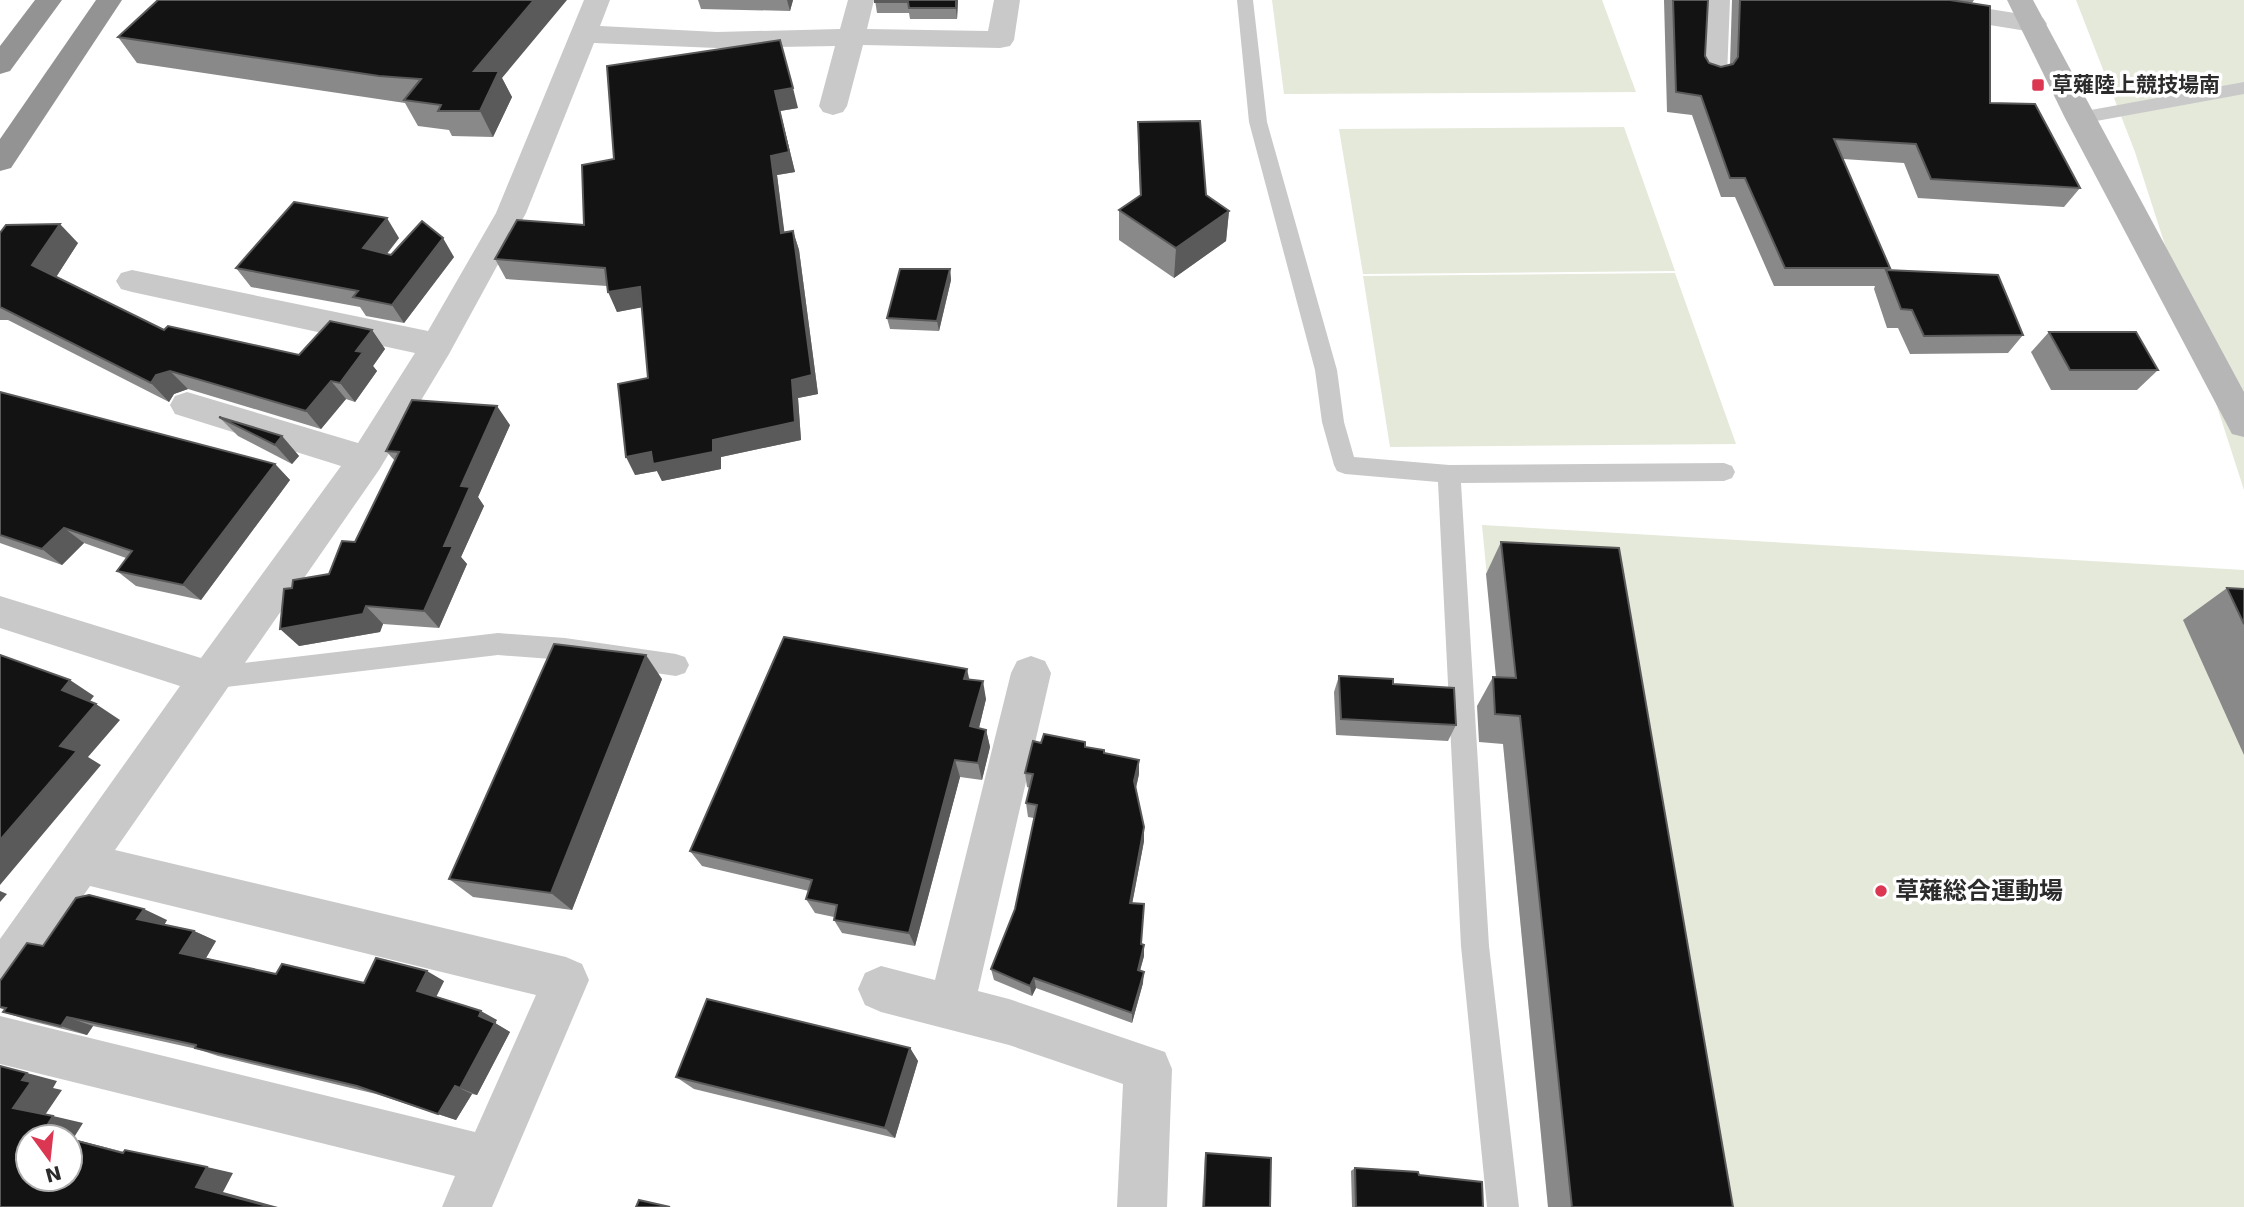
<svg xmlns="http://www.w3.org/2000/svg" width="2244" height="1207" font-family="'DejaVu Sans','Noto Sans JP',sans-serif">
	<rect width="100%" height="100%" fill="#fff"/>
	<!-- green -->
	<g fill="#e4e9da">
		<path d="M1272 0H1602L1636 92 1284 94Z"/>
		<path d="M2076 0H2244V490L2135 152Z"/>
		<path d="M1624 127 1675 271 1363 274 1339 129Z"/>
		<path d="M1675 273 1736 444 1390 447 1363 276Z"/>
		<path d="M1482 525 2244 570V1207H1548Z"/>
	</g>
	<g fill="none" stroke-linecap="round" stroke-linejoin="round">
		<!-- lane -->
		<g fill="#c9c9c9" fill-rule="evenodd">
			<path d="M1237 0H1253L1267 122 1337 370 1344 422 1354 457 1449 465 1724 463 1732 466 1735 472 1732 478 1724 481 1461 483 1489 946 1519 1207H1487L1461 946 1438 482 1345 474 1337 471 1334 465 1322 422 1315 370 1249 122Z"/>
			<path d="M2244 82V94L2080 124 2071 118 2080 112Z"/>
			<path d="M498 633 565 638 676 654 685 657 689 665 685 673 676 676 565 660 498 655 209 689 200 686 196 678 200 670 209 667Z"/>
		</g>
		<!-- street -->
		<g fill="#c9c9c9" fill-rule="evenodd">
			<path d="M584 0H610L600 26 717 32 840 29 848 0H874L867 29 988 31 994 0H1020L1014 40 1010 46 1000 48 863 45 847 106 843 112 833 115 823 112 819 106 835 46 717 48 594 43 526 213 449 354 379 470 115 850 566 957 582 964 589 980 492 1207H442L455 1176 0 1064V1016L475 1132 536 995 90 886 16 994 0 1001V939L180 686 0 628V596L201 658 341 466 175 414 170 405 175 396 187 392 358 443 415 353 132 292 121 289 116 281 121 273 132 270 428 331 496 213Z"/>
			<path d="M1704 0H1730L1727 75 1723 81 1713 84 1703 81 1699 75Z"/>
			<path d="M1871 0H1934L2033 16 2043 18 2047 24 2043 30 2033 32 1884 8 1875 6Z"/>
			<path d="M1031 656 1045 661 1051 673 978 991 1009 999 1165 1052 1172 1069 1167 1207H1117L1123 1084 1009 1045 881 1012 865 1005 858 989 865 973 881 966 935 980 1011 673 1017 661Z"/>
		</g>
		<!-- secondary -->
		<path fill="#b6b6b6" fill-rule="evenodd" d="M2007 0H2033L2244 392V437L2232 434 2065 118Z"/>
		<!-- highway -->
		<g fill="#939393" fill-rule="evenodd">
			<path d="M35 0H62L10 71 0 74V46Z"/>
			<path d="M96 0H122L11 168 0 171V139Z"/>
		</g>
	</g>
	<!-- wall -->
	<g fill="#898989">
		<path d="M698 0H793L790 11 701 9Z"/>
		<path d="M875 0H958L957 19H910L909 13H877Z"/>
		<path d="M1664 0H1708L1705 56 1709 63 1721 67 1730 65 1732 0H1950L1990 103 2080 188 2064 207 1918 198 1904 163 1843 159 1890 268 1888 270 2023 335 2008 353 1910 354 1898 328H1887L1874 289 1875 286H1774L1735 197H1721L1692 115 1667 112Z"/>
		<path d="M1950 0H1974L1972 3Z"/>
		<path d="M118 37 502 78 512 97 493 137 452 136 449 130 418 126 405 103 137 63Z"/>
		<path d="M607 66 798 108 780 111 795 172 777 175 784 232 793 231 799 250 818 394 798 398 801 440 721 457V469L662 481 657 471 635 475 648 378 642 307 617 312 607 286 506 279 495 259 584 225 614 159Z"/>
		<path d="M1138 122 1206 195 1229 211 1226 241 1174 278 1119 240V210L1140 196 1138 152Z"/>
		<path d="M0 233 78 243 56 277 164 330 299 355 372 330 385 349 373 366 377 371 355 402 346 399 321 429 188 389 174 394 169 402 8 320H0Z"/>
		<path d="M399 238 387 254 391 255 454 257 404 323 366 316 360 307 251 287 236 268Z"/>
		<path d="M950 269 951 280 939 331 890 329 887 318Z"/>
		<path d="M2049 332 2158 370 2137 390H2051L2031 352Z"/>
		<path d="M0 392 275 464 290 480 201 600 136 586 117 571 126 558 84 543 62 565 0 543Z"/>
		<path d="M219 417 282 436 299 456 292 464 238 436Z"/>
		<path d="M510 425 478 497 484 506 461 557 467 564 439 628 383 624 380 632 299 646 292 588 329 574 355 542 395 461 386 451Z"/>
		<path d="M1501 542 1733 1207H1548L1503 744 1479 742 1477 706 1493 677H1496L1486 574Z"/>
		<path d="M2227 588 2244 589V755L2183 620Z"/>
		<path d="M1339 676 1393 684 1456 725 1448 741 1336 735 1334 692Z"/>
		<path d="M662 679 572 910 473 897 449 879Z"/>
		<path d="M969 679 986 699 979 728 986 730 990 747 982 780 960 777 915 946 842 933 834 920V917L815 913 806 899 809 891 702 866 690 851Z"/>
		<path d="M1041 743 1085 747 1104 753 1139 774 1136 788 1144 827V841L1132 904 1144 956 1140 971 1143 983 1132 1023 1036 988 1032 996 994 980 991 969 1015 909 1034 818 1028 817 1026 803 1030 788 1027 787 1025 773Z"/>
		<path d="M167 920 164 925 194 931 216 941 206 958 276 974 364 983 444 981 436 997 497 1020 495 1023 510 1032 477 1095 472 1094 456 1120 376 1094 218 1056 197 1049 93 1026 87 1035 31 1021 3 1012 5 1010 0 1008V981L43 946Z"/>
		<path d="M910 1048 918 1061 895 1138 694 1089 676 1077Z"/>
		<path d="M1206 1153 1270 1207H1202L1205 1156Z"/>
		<path d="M1355 1168 1419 1175 1483 1207H1352L1351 1171Z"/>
	</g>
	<!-- shaded-wall -->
	<g fill="#5a5a5a">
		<path d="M534 0H567L502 78 512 97 493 137 480 111 474 71Z"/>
		<path d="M787 0H793L790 11Z"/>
		<path d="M956 0H958L957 19 956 8Z"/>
		<path d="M793 88 798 108 780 111 795 172 777 175 787 252 781 233 771 156 775 91Z"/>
		<path d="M1229 211 1226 241 1174 278 1176 248Z"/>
		<path d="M387 218 399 238 376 267 363 248Z"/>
		<path d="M60 224 78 243 51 285 32 265Z"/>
		<path d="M793 231 799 250 818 394 798 398 801 440 721 457V469L662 481 657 471 635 475 626 457 713 440 792 380Z"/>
		<path d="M443 238 454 257 404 323 392 305Z"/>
		<path d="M950 269 951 280 939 331 937 321Z"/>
		<path d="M640 287 649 306 617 312 608 292Z"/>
		<path d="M372 330 385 349 373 366 377 371 355 402 340 383 356 351Z"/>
		<path d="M170 371 188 389 174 394 169 402 151 383 156 375Z"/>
		<path d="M331 381 346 399 321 429 306 411Z"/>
		<path d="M497 406 510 425 478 497 484 506 461 557 467 564 439 628 424 611 461 486Z"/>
		<path d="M282 436 299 456 292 464 275 445Z"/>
		<path d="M275 464 290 480 201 600 183 585Z"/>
		<path d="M64 528 84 543 62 565 42 549Z"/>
		<path d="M366 606 383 624 380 632 299 646 280 629Z"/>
		<path d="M646 655 662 679 572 910 551 893Z"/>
		<path d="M967 669 971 687 964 679Z"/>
		<path d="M70 680 94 696 86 706 62 690Z"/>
		<path d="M983 681 986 699 975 744 970 726Z"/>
		<path d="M96 704 120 720 88 757 101 765 0 885V840L60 746Z"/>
		<path d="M986 730 990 747 982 780 978 763Z"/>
		<path d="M955 760 960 777 915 946 909 933Z"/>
		<path d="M1139 760V774L1134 796V781Z"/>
		<path d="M1144 827V841L1130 915V903Z"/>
		<path d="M0 891 7 894 0 902Z"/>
		<path d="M144 909 167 920 161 930 137 919Z"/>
		<path d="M194 931 216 941 203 963 180 953Z"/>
		<path d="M1144 945V956L1137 981 1138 970Z"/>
		<path d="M427 971 444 981 434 1001 417 991Z"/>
		<path d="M1144 972 1143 983 1132 1023V1013Z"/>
		<path d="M1034 978 1036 988 1032 996 1030 986Z"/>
		<path d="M481 1011 497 1020 495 1023 510 1032 477 1095 460 1088 479 1016Z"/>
		<path d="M67 1017 93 1026 87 1035 61 1026Z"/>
		<path d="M910 1048 918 1061 895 1138 885 1128Z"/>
		<path d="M27 1073 57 1081 53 1088 62 1090 45 1115 13 1108 22 1080Z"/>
		<path d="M455 1086 472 1094 456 1120 438 1114Z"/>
		<path d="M53 1116 83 1123 73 1139 151 1159 70 1139V1137H61L43 1132Z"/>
		<path d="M207 1167 233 1173 223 1192 278 1207H271L196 1187Z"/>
	</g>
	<!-- building -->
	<g fill="#131313" stroke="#5a5a5a" stroke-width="2">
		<path d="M158 0H534L474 71H499L480 111H438L441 105 404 100 421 79 379 76 118 37Z"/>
		<path d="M875 0H956V8H909L908 2H875Z"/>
		<path d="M1673 0H1708L1705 56 1709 63 1721 67 1733 64 1738 57 1740 0H1950L1990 6V103L2035 104 2080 188 1931 179 1916 144 1834 139 1890 268H1785L1745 178H1730L1701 96 1676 92Z"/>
		<path d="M780 40 793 88 775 91 789 152 771 156 781 233 793 231 812 375 792 380 795 422 713 440V452L653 464 651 452 626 457 618 384 648 378 640 287 608 292 605 268 495 259 517 220 584 225 582 165 614 159 607 66Z"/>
		<path d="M1200 121 1206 195 1229 211 1176 248 1119 210 1141 195 1138 122Z"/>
		<path d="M294 202 387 218 363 248 391 255 422 221 443 238 392 305 353 297 358 291 236 268Z"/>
		<path d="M60 224 32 265 164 330 168 326 299 355 330 321 372 330 356 351 363 352 340 383 331 381 306 411 170 371 156 375 151 383 0 307V233L6 225Z"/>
		<path d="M900 269H950L937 321 887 318Z"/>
		<path d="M1886 270 1998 275 2023 335 1924 336 1912 310 1901 309Z"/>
		<path d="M2049 332H2136L2158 370H2070Z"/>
		<path d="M0 392 275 464 183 585 117 571 132 551 64 528 42 549 0 535Z"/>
		<path d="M412 400 497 406 461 486 470 487 444 546H453L424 611 366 606 363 614 280 629 284 589 292 588 293 580 329 574 342 541 355 542 399 452 386 451Z"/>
		<path d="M219 417 282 436 275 445Z"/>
		<path d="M1501 542 1619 548 1733 1207H1572L1520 716 1495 714 1493 677 1516 678Z"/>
		<path d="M2227 588 2244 589V624Z"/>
		<path d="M784 637 967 669 964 679 983 681 970 726 986 730 978 763 955 760 909 933 834 920 837 905 806 899 812 880 690 851Z"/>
		<path d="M554 644 646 655 551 893 449 879Z"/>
		<path d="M0 655 70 680 62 690 96 704 60 746 77 751 0 840Z"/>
		<path d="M1339 676 1393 679V684L1454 688 1456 725 1341 719Z"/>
		<path d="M1044 734 1085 742V747L1104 750V753L1139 760 1134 781 1144 827 1130 903 1144 904 1141 944 1144 945 1138 970 1144 972 1132 1013 1034 978 1030 986 991 969 1015 909 1037 805 1026 803 1033 774 1025 773 1033 741 1041 743Z"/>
		<path d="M89 895 144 909 137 919 194 931 180 953 276 974 282 964 364 983 376 958 427 971 417 991 481 1011 479 1016 495 1023 460 1088 455 1086 438 1114 357 1086 195 1048 196 1045 67 1017 61 1026 3 1012 6 1008 0 1007V981L27 943 43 946 76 898Z"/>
		<path d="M707 999 910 1048 885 1128 676 1077Z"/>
		<path d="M0 1066 27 1073 22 1080 31 1082 13 1108 53 1116 43 1132 61 1137H28V1179H70V1139L123 1153 125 1150 207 1167 196 1187 271 1207H0Z"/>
		<path d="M1206 1153 1271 1158 1270 1207H1204Z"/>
		<path d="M1355 1168 1418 1172 1419 1175 1482 1182 1483 1207H1356Z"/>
		<path d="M639 1200 670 1207H636Z"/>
	</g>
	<!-- markers -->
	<g fill="#db3652" stroke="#fff" stroke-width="2.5">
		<rect x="2031" y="78" width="14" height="14" rx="3.5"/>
		<circle cx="1881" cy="891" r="7"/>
	</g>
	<g text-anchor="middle" stroke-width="7" stroke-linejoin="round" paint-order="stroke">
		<!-- far-poi labels -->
		<g font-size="21" font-weight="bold" fill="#2c2c2c" stroke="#fff" text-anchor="start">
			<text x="2052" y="92">草薙陸上競技場南</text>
		</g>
		<!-- poi labels -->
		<g font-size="24" font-weight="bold" fill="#2c2c2c" stroke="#fff" text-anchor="start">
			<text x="1895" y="899">草薙総合運動場</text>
		</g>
	</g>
	<!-- north arrow -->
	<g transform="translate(49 1158) rotate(165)"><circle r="33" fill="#ffffff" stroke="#ababab" stroke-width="2"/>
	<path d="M0-5L12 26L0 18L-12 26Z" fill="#db3652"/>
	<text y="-10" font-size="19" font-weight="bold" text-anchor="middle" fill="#2c2c2c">N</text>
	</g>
</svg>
